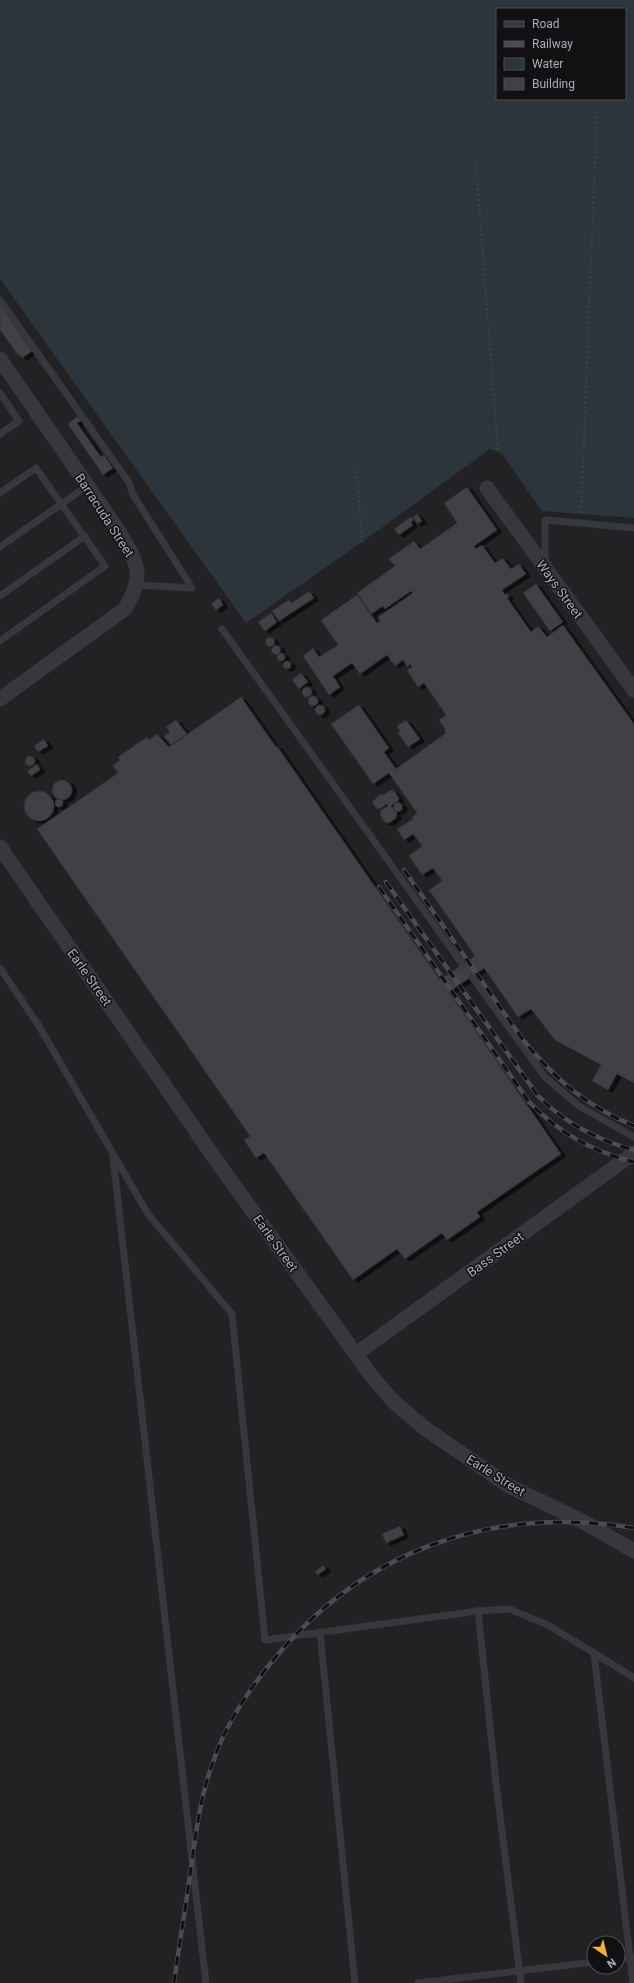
<svg xmlns="http://www.w3.org/2000/svg" width="634" height="1983" font-family="Roboto,sans-serif">
	<defs>
		<filter id="shadow"><feDropShadow dx="4.5" dy="2.5" stdDeviation="0" flood-color="#0009"/></filter>
	</defs>
	<rect width="100%" height="100%" fill="#161618"/>
	<!-- built -->
	<path fill="#222225" fill-rule="evenodd" d="M0 0H634V1983H0ZM497 9H625V99H497ZM594 1943H618V1967H594Z"/>
	<!-- water -->
	<path fill="#2c353c" fill-rule="evenodd" d="M0 0H634V518L542 511 502 454 490 449 362 542 246 623 0 279ZM497 9H625V99H497Z"/>
	<!-- building -->
	<g fill="#404145" stroke="#303034" filter="url(#shadow)">
		<path d="M0 304 32 351 22 358 19 354 18 355 0 330Z"/>
		<path d="M78 416 81 421 77 423 101 457 104 455 113 468 103 475 68 424Z"/>
		<path d="M467 487 497 530 474 546 476 549 482 545 495 563 503 558 511 569 519 564 526 574 502 590 505 595 507 593 509 597 507 598 531 632 538 626 547 637 563 625 634 724V1083L617 1074 608 1090 592 1081 601 1065 555 1040 531 1009 518 1017 484 968 449 992 561 1154 477 1212 480 1217 447 1240 442 1233 405 1259 397 1249 353 1280 264 1153 256 1158 244 1140 250 1136 37 829 118 773 113 766 120 760 118 757 147 737 149 740 157 734 169 747 241 697 276 747 277 746 440 980 475 956 429 890 442 881 433 868 422 875 409 856 422 846 413 834 404 840 397 829 413 819 412 817 417 813 389 773 373 784 331 724 359 705 389 748 384 752 396 769 446 733 444 730 445 729 439 720 446 715 424 683 418 687 407 670 412 667 410 664 407 667 403 660 395 666 387 655 360 674 352 663 333 676 340 687 329 695 303 656 313 648 319 657 338 645 321 620 357 595 377 623 380 621 378 617 413 593 411 591 385 609 383 606 371 614 357 593 395 566 389 559 414 541 420 549 457 523 444 503Z"/>
		<path d="M417 514 422 521 417 524 413 517Z"/>
		<path d="M411 517 414 520 411 522 413 525 399 535 394 529Z"/>
		<path d="M536 584 563 622 550 631 523 593Z"/>
		<path d="M309 591 314 598 279 621 272 611 289 600 292 603Z"/>
		<path d="M219 598 223 605 216 610 211 604Z"/>
		<path d="M271 613 277 622 265 631 258 622Z"/>
		<circle cx="270" cy="642" r="4.5"/>
		<circle cx="276" cy="650" r="4.5"/>
		<circle cx="281" cy="657" r="4"/>
		<circle cx="287" cy="665" r="4"/>
		<path d="M301 673 308 682 299 689 292 680Z"/>
		<circle cx="307" cy="692" r="5"/>
		<circle cx="313" cy="701" r="5"/>
		<circle cx="320" cy="710" r="5"/>
		<path d="M176 720 187 734 171 745 164 736 170 732 166 727Z"/>
		<path d="M406 720 420 739 408 747 398 733 400 732 397 726Z"/>
		<path d="M44 739 48 746 38 752 34 746Z"/>
		<circle cx="30" cy="761" r="5"/>
		<path d="M37 764 40 770 31 776 27 771Z"/>
		<circle cx="62" cy="790" r="10"/>
		<path d="M391 790 394 791 399 798 398 801 391 806 397 813 396 818 389 823 384 822 380 815 381 810 388 806 387 804 380 809 376 808 372 802 381 794 383 795Z"/>
		<circle cx="39" cy="806" r="15"/>
		<circle cx="59" cy="803" r="4"/>
		<circle cx="398" cy="807" r="4.5"/>
		<path d="M400 1526 404 1535 386 1543 382 1534Z"/>
		<path d="M323 1565 326 1569 318 1575 315 1572Z"/>
	</g>
	<g fill="none" stroke-linecap="round" stroke-linejoin="round">
		<!-- path -->
		<g stroke="#3d3f44" stroke-width="2.5" stroke-dasharray="2 3" stroke-linecap="butt">
			<path d="M476 164 498 452"/>
			<path d="M357 471 362 542"/>
			<path d="M581 513 597 110"/>
		</g>
		<!-- lane -->
		<g stroke="#37383d" stroke-width="7">
			<path d="M0 300 130 484 132 493 192 588 137 585"/>
			<path d="M0 393 19 421 0 434"/>
			<path d="M0 493 36 468 105 566 0 641"/>
			<path d="M0 547 87 486"/>
			<path d="M545 563V521L547 520 634 528"/>
			<path d="M0 596 85 536"/>
			<path d="M222 629 463 965"/>
			<path d="M0 968 39 1026 148 1214 232 1314 265 1640 478 1611 509 1609 548 1625 594 1653"/>
			<path d="M472 977 545 1077 579 1106 634 1137"/>
			<path d="M113 1157 206 1983"/>
			<path d="M478 1611 496 1783 521 1983"/>
			<path d="M320 1632 355 1983"/>
			<path d="M618 1959 634 1958"/>
			<path d="M418 1983 594 1962"/>
			<path d="M633 1983 594 1653 634 1678"/>
		</g>
		<!-- street -->
		<g stroke="#37383d" stroke-width="15">
			<path d="M0 359 116 527C136 561 147 572 125 609L0 699"/>
			<path d="M487 488 634 690"/>
			<path d="M0 847 218 1163 370 1374 392 1400 423 1427 509 1486 582 1521 634 1551"/>
			<path d="M356 1354 634 1153"/>
		</g>
		<!-- rail casing -->
		<g stroke="#4a4c52" stroke-width="4.5">
			<g id="rail">
				<path d="M404 870 523 1040C556 1080 586 1106 634 1126"/>
				<path d="M386 882 538 1096C565 1123 597 1140 634 1150"/>
				<path d="M379 887 529 1102C560 1134 592 1151 634 1162"/>
				<path d="M174 1983C179 1945 186 1906 191 1868 196 1833 200 1798 212 1765 224 1728 245 1695 270 1664 361 1550 491 1505 634 1528"/>
			</g>
		</g>
		<!-- rail -->
		<use href="#rail" stroke="#111113" stroke-width="3" stroke-dasharray="9" stroke-linecap="butt"/>
	</g>
	<g text-anchor="middle" stroke-width="3" stroke-linejoin="round" paint-order="stroke">
		<!-- street labels -->
		<g font-size="13" fill="#a8adb8" stroke="#111113">
			<text transform="translate(105 515) rotate(57)" y="5">Barracuda Street</text>
			<text transform="translate(560 589) rotate(54)" y="5">Ways Street</text>
			<text transform="translate(90 977) rotate(55)" y="5">Earle Street</text>
			<text transform="translate(276 1243) rotate(54)" y="5">Earle Street</text>
			<text transform="translate(495 1254) rotate(-36)" y="5">Bass Street</text>
			<text transform="translate(496 1475) rotate(32)" y="5">Earle Street</text>
		</g>
	</g>
	<!-- legend -->
	<rect x="496" y="8" width="130" height="92" fill="#111113" stroke="#4d4f55"/>
	<rect x="504" y="21" width="20" height="6" fill="#37383d" stroke="#4d4f55"/>
	<text x="532" y="28" font-size="12" fill="#a8adb8">Road</text>
	<rect x="504" y="41" width="20" height="6" fill="#4a4c52" stroke="#4d4f55"/>
	<text x="532" y="48" font-size="12" fill="#a8adb8">Railway</text>
	<rect x="504" y="58" width="20" height="12" fill="#2c353c" stroke="#4d4f55"/>
	<text x="532" y="68" font-size="12" fill="#a8adb8">Water</text>
	<rect x="504" y="78" width="20" height="12" fill="#404145" stroke="#4d4f55"/>
	<text x="532" y="88" font-size="12" fill="#a8adb8">Building</text>
	<!-- north arrow -->
	<g transform="translate(606 1955) rotate(145)"><circle r="19" fill="#111113" stroke="#4d4f55"/>
	<path d="M0-3L7 15L0 10L-7 15Z" fill="#f2b134"/>
	<text y="-6" font-size="11" font-weight="bold" text-anchor="middle" fill="#a8adb8">N</text>
	</g>
</svg>
